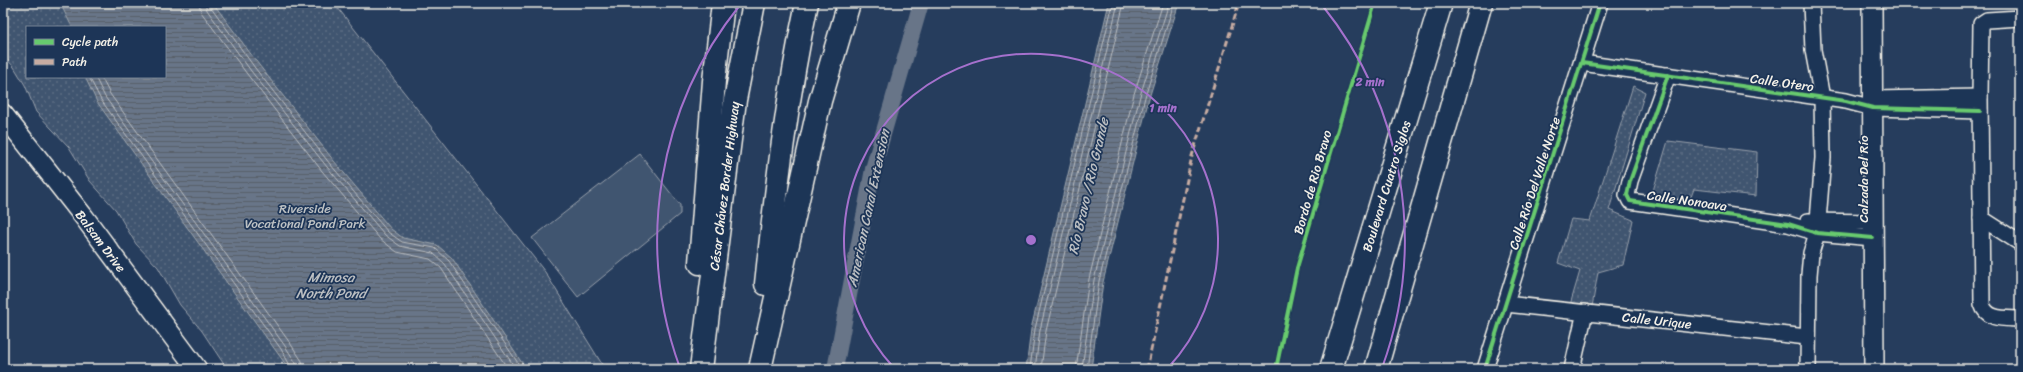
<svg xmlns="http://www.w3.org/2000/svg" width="2023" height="372" font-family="Sriracha,sans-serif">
	<defs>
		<pattern id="grass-dots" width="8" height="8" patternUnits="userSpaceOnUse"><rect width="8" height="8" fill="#40546f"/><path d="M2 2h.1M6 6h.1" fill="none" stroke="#5c6d84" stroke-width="1.8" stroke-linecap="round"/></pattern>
		<pattern id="water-rules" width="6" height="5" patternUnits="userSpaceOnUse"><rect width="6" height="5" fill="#677588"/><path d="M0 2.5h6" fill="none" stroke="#585e67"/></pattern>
	</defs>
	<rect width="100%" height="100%" fill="#263d5d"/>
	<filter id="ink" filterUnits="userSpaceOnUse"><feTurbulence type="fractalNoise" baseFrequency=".025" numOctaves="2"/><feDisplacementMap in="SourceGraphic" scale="8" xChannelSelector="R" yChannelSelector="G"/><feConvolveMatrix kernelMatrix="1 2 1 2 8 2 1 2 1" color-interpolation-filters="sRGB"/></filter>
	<g filter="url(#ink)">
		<!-- grass -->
		<g fill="url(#grass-dots)" stroke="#9aa2ac" fill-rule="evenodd">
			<path d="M3 3H334L545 272 605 369H227L202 331 180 305 158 267 136 244 116 210 90 181 69 147 36 112 25 85 14 67 3 55ZM27 27H165V77H27Z"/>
			<path d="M1633 86 1645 92 1609 210 1633 220 1623 265 1598 272 1592 307 1570 305 1580 271 1558 263 1571 219 1590 221Z"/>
			<path d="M1668 141 1757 152 1756 196 1694 189 1689 202 1652 194Z"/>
		</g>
		<!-- garden -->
		<path fill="#40546f" stroke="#9aa2ac" d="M640 154 680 205V214L578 297 532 238Z"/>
		<!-- water -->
		<g fill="url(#water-rules)" stroke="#9fa7ae">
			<path d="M60 3H213L259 65 334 161 391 229 403 238 437 245 452 258 526 369H289L97 102 85 77H165V27H72Z"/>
			<path d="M1109 3H1179L1149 98 1103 282 1091 369H1026L1031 329Z"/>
		</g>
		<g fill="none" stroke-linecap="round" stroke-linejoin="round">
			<!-- shore -->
			<g stroke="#bcbfc2" stroke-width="1">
				<path d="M199 3 201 12 247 74 322 171 380 239 397 252 430 259 441 268 508 369"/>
				<path d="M205 3 207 10 251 71 327 167 385 235 400 246 433 253 445 264 516 369"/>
				<path d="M210 3 211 7 255 68 330 164 388 232 402 242 435 248 449 261 522 369"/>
				<path d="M89 77 101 100 281 349 292 369"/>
				<path d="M95 77 105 97 285 346 296 363 297 369"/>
				<path d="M101 77 110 94 290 343 302 361 303 369"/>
				<path d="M1030 369 1035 329 1113 3"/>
				<path d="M1035 369 1040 330 1118 3"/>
				<path d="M1041 369 1046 331 1124 3"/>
				<path d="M1076 369 1089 279 1134 94 1163 3"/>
				<path d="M1082 369 1094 280 1140 96 1169 3"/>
				<path d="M1087 369 1099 281 1145 97 1174 3"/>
			</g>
			<!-- canal -->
			<path stroke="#677588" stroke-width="16" d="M835 369 873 169 921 3"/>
			<!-- minor casing -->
			<g stroke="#f4f1e8" stroke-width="18">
				<g id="minor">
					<path d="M2020 18 1987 20 1981 24 1980 97 1982 304C1987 321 2006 318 2020 319"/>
					<path d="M1582 63 1846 101 1873 108 1980 111"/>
					<path d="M1668 75 1630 181 1627 195 1630 201 1788 224 1817 233 1873 238"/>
					<path d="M1873 99 1980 97"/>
					<path d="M1981 218 2020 243"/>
					<path d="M1808 221 1873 222"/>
					<path d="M1506 304 1807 337"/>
					<path d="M1485 369 1600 3"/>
					<path d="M1572 369 1585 312"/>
					<path d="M1808 369 1809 275 1811 253 1817 233 1823 158 1822 98 1813 50 1811 3"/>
				</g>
			</g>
			<!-- tertiary casing -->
			<g stroke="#f4f1e8" stroke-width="22">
				<g id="tertiary">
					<path d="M1872 3 1874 369"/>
					<path d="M3 114 84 217 197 369"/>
				</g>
			</g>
			<!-- trunk casing -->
			<g stroke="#f4f1e8" stroke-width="25">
				<g id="trunk">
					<path d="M1331 369 1441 3"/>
					<path d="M1376 369 1481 3"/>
				</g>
			</g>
			<!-- motorway casing -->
			<g stroke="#f4f1e8" stroke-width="25">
				<g id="motorway">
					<path d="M700 263 714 81 723 3"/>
					<path d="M766 284C776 190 787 96 807 3"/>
					<path d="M701 369 735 100 754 3"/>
					<path d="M760 369 820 101 849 3"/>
				</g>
			</g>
			<!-- minor -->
			<use href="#minor" stroke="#1d3557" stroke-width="15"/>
			<!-- tertiary -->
			<use href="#tertiary" stroke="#1d3557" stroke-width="19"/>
			<!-- trunk -->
			<use href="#trunk" stroke="#1d3557" stroke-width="22"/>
			<!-- motorway -->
			<use href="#motorway" stroke="#1d3557" stroke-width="22"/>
			<!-- quiet -->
			<path stroke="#c7aca2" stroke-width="3" stroke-dasharray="6 3" stroke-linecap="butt" d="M1147 369 1192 156 1239 3"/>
			<!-- cycleway casing -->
			<g stroke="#1d3557" stroke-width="6">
				<g id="cycleway">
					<path d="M1582 63 1846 101 1873 108 1980 111"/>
					<path d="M1668 75 1630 181 1627 195 1630 201 1788 224 1817 233 1873 238"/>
					<path d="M1276 369 1297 268 1375 3"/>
					<path d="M1485 369 1600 3"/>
				</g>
			</g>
			<!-- cycleway -->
			<use href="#cycleway" stroke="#67ca6e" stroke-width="4"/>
		</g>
	</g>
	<!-- distance rings -->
	<g fill="none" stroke="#a571cd" stroke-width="2">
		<path d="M895 369A187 187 0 1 1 1167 369"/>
		<path d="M680 368A374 374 0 0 1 740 5M1322 5A374 374 0 0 1 1382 368"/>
	</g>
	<g text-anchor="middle" stroke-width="3.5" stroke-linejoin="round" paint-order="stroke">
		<!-- street labels -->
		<g font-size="13" fill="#f4f1e8" stroke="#1d3557">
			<text transform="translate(1782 82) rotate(8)" y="5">Calle Otero</text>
			<text transform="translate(1863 179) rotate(-90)" y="5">Calzada Del Río</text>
			<text transform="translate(1312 182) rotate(-74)" y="5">Bordo de Rio Bravo</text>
			<text transform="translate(1534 183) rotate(-72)" y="5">Calle Río Del Valle Norte</text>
			<text transform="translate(724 186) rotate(-83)" y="5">César Chávez Border Highway</text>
			<text transform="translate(1386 186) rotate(-73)" y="5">Boulevard Cuatro Siglos</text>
			<text transform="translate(1687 200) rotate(8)" y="5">Calle Nonoava</text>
			<text transform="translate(101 241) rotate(53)" y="5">Balsam Drive</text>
			<text transform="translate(1657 320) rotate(6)" y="5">Calle Urique</text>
		</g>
		<!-- park labels -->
		<g font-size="13" fill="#bec2c4" stroke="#1d3557">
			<text x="305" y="213">Riverside<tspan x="305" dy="15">Vocational Pond Park</tspan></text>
		</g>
		<!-- water labels -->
		<g font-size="14" font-style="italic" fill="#bcbfc2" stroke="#1d3557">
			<text transform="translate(1088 186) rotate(-77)" y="5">Río Bravo / Rio Grande</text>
			<text transform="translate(868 208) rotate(-78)" y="5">American Canal Extension</text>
			<text x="331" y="282">Mimosa<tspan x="331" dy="16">North Pond</tspan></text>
		</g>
	</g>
	<circle cx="1031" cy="240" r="6" fill="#a571cd" stroke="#1d3557" stroke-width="2"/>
	<g font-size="12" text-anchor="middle" font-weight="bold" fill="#a571cd" stroke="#1d3557" stroke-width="3.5" stroke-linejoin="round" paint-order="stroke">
		<text x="1370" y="86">2 min</text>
		<text x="1163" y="112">1 min</text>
	</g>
	<!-- margin -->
	<rect width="2023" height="372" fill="none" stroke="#1d3557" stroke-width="16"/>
	<rect x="8" y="8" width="2007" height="356" fill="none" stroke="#f4f1e8" stroke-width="1.5" filter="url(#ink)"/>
	<!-- legend -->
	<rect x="26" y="26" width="140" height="52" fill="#1d3557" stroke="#738091"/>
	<rect x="34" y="39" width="20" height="6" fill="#67ca6e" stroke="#738091"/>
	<text x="62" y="46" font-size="12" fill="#f4f1e8">Cycle path</text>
	<rect x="34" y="59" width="20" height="6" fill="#c7aca2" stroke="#738091"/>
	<text x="62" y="66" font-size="12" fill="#f4f1e8">Path</text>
</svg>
